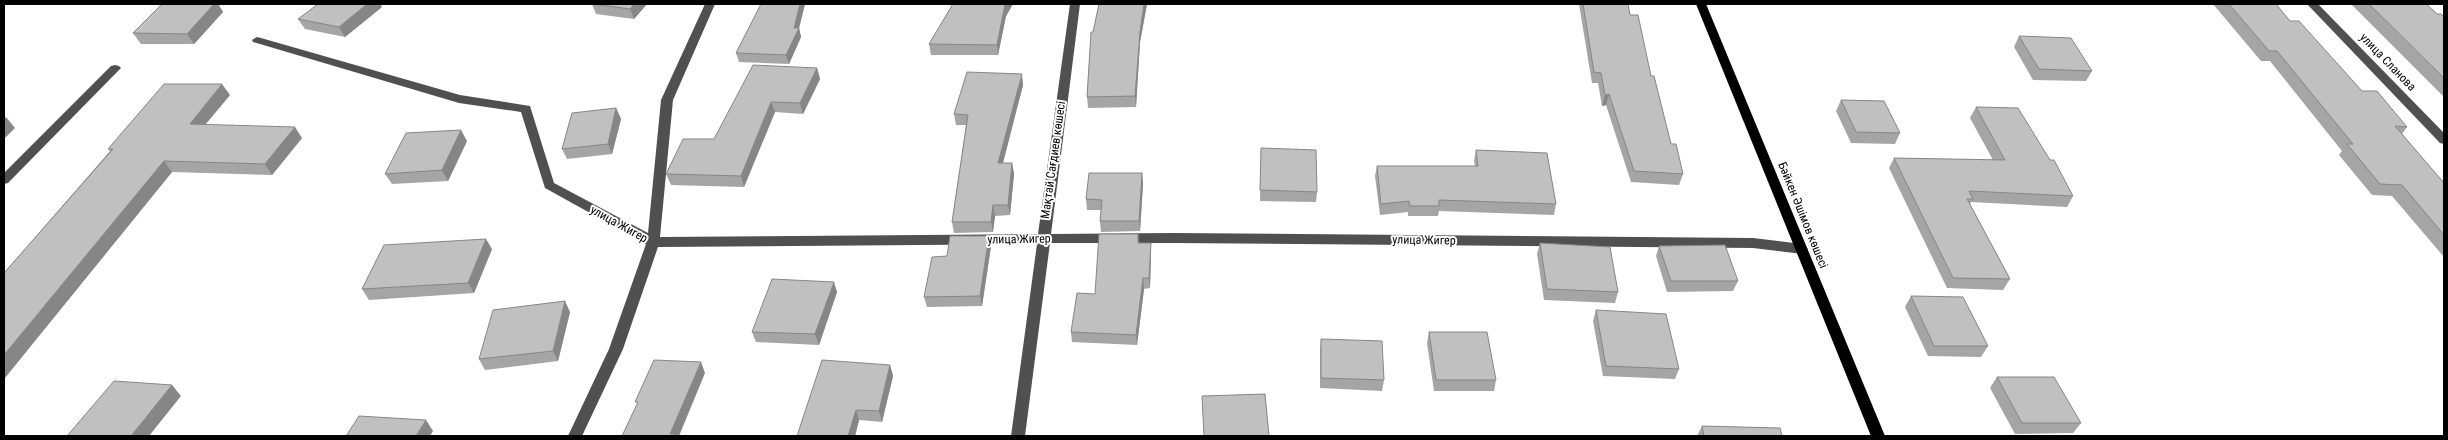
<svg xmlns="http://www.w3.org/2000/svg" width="2448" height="440" font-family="'Roboto Condensed',sans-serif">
	<rect width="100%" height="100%" fill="#fff"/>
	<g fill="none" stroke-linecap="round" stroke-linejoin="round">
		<!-- minor -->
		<g fill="#505050" fill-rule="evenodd">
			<path d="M705 4H715L673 100 660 237 1038 234 1070 4H1080L1051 234 1172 233 1753 238 1802 244 1808 249 1802 254 1753 248 1172 243H1050L1025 436H1011L1037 244 658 247 623 349 582 436H568L609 349 646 244 545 188 521 112 459 103 253 42 252 40 257 37 261 38 460 95 530 106 554 183 648 233 661 100Z"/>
			<path d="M2307 4H2318L2444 133V144L2440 143Z"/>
			<path d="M115 65 119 66 121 68 119 70 8 183 4 184V173L111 66Z"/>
		</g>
		<!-- major -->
		<path fill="#000" fill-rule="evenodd" d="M1696 4H1706L1885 436H1871Z"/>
	</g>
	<!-- wall -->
	<g fill="#a5a5a5">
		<path d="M162 4H218L223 12 194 44H141L133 33Z"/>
		<path d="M592 4H647L634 19 596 14Z"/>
		<path d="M761 4H805L799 28 801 37 789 64 739 62 736 53Z"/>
		<path d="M953 4H1013L1006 16 998 55H931L929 44Z"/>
		<path d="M1099 4H1147L1140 42 1136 107 1088 108 1087 97 1093 32Z"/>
		<path d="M1579 4H1628L1630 15 1651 76 1671 144 1683 174 1679 185 1631 182 1606 105 1602 106 1598 83H1592Z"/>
		<path d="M2213 4H2276L2290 21 2362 91 2407 127 2402 134 2444 183V257L2392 196 2372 195 2339 155 2342 151 2270 61H2261Z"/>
		<path d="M2351 4H2426L2437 14 2444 17V97Z"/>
		<path d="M382 7 345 37 305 29 298 19Z"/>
		<path d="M2019 36 2092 71 2086 81 2033 80 2014 47Z"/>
		<path d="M817 68 820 79 803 114 775 112 744 187 671 185 666 174 714 139Z"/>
		<path d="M1023 85 1003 163H1012L1014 174 1010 215 995 216 993 232 954 233 952 222 966 125H956L954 114Z"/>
		<path d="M230 95 206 124 302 138 272 175 172 172 4 379V273L110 151 108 149Z"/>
		<path d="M1841 100 1900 133 1895 144 1851 143 1836 111Z"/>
		<path d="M1976 107 2050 160 2073 196 2067 207 1971 202 1970 204 2010 279 2003 290 1947 288 1889 168 1894 158 1993 160 1970 118Z"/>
		<path d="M616 108 621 119 612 154 567 159 562 149Z"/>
		<path d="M467 141 448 181 392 184 385 174Z"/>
		<path d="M1261 148 1317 192 1316 202 1260 201Z"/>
		<path d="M1476 150 1556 204 1554 215 1439 211 1438 216H1408V212L1380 215 1375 176 1377 166H1475L1474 161Z"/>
		<path d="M1142 173 1143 184 1140 231 1101 232 1100 221 1101 210H1087L1086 199Z"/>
		<path d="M1138 234 1139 243 1151 253 1150 288 1144 289 1137 345 1072 342 1071 332 1095 294Z"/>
		<path d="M989 236 991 246 982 306 927 307 924 297 947 256Z"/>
		<path d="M1540 243 1618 292 1615 303 1544 300 1537 254Z"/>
		<path d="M1659 246 1738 281 1733 291 1667 292 1656 256Z"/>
		<path d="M492 249 474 293 369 300 362 289Z"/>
		<path d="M837 292 819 345 756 342 752 332Z"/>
		<path d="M1911 296 1988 346 1981 357 1928 356 1905 307Z"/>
		<path d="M1596 310 1679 369 1675 379 1603 376 1593 321Z"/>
		<path d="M570 312 558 361 485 370 479 359Z"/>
		<path d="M1429 332 1496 380 1494 391H1434L1427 343Z"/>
		<path d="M1321 339 1384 380 1382 391 1320 388V349Z"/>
		<path d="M890 365 893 376 882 422 859 420 855 436H797Z"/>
		<path d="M1997 377 2081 423 2073 433 2015 434 1990 388Z"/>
		<path d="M1702 426 1782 436H1697Z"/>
	</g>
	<!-- shaded-wall -->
	<g fill="#868686">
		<path d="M214 4H218L223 12 194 44 187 34Z"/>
		<path d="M367 4H380L382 7 345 37 339 27Z"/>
		<path d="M634 4H647L634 19 630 9Z"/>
		<path d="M800 4H805L799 28 801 37 789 64 786 55Z"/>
		<path d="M1005 4H1013L1006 16 998 55 997 45Z"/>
		<path d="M1144 4H1147L1140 42 1136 107 1135 96 1140 32Z"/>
		<path d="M817 68 820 79 803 114 800 103Z"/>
		<path d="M1022 74 1023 85 1000 174 998 163Z"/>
		<path d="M222 84 230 95 197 134 190 124Z"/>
		<path d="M1609 94 1606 105 1602 106 1605 95Z"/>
		<path d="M771 102 775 112 744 187 741 176Z"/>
		<path d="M616 108 621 119 612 154 608 144Z"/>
		<path d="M6 117 15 128 4 139V119Z"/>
		<path d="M295 127 302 138 272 175 265 164Z"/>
		<path d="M461 130 467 141 448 181 442 170Z"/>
		<path d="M164 161 172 172 4 379V355Z"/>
		<path d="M1012 163 1014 174 1010 215 1008 205Z"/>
		<path d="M1142 173 1143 184 1140 231 1139 221Z"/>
		<path d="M993 205 995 216 993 232 991 222Z"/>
		<path d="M989 236 991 246 982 306 980 296Z"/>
		<path d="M486 239 492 249 474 293 468 283Z"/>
		<path d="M1151 243V253L1150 288 1149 278Z"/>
		<path d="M1143 278 1144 289 1137 345 1136 335Z"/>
		<path d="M834 282 837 292 819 345 815 334Z"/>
		<path d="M565 301 570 312 558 361 553 351Z"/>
		<path d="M701 362 705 373 679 436H671L670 434Z"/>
		<path d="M890 365 893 376 882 422 879 411Z"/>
		<path d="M172 385 181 396 149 436H131Z"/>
		<path d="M856 410 859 420 855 436H848Z"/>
		<path d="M426 420 433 431 430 436H416Z"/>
	</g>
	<!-- building -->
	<g fill="#c0c0c0" stroke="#868686">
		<path d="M162 4H214L187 34 133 33Z"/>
		<path d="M318 4H367L339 27 298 19Z"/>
		<path d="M593 4H634L630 9Z"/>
		<path d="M761 4H800L794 28H799L786 55 736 53Z"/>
		<path d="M953 4H1005L997 45 929 44Z"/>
		<path d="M1099 4H1144L1140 32 1135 96 1087 97 1091 32H1093Z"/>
		<path d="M1583 4H1628L1630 15H1638L1651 76H1654L1671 144H1676L1683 174 1634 171 1609 94 1605 95 1601 73 1594 72Z"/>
		<path d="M2229 4H2276L2290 21H2299L2362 91H2377L2407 127 2395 126 2444 183V235L2402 185 2380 184 2347 144H2353L2277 51H2269Z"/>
		<path d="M2369 4H2426L2437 14H2441L2444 17V78Z"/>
		<path d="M2019 36 2071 38 2092 71 2039 69Z"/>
		<path d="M753 65 817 68 800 103 771 102 741 176 666 174 683 139H714Z"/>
		<path d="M967 72 1022 74 998 163H1012L1008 205H993L991 222H952L968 115 954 114Z"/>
		<path d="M164 84H222L190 124 295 127 265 164 164 161 4 355V273L113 149H108Z"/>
		<path d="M1841 100 1884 101 1900 133 1856 132Z"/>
		<path d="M1976 107 2018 108 2050 160H2054L2073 196 1969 191 1973 199H1967L2010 279 1953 278 1894 158 2005 160Z"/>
		<path d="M616 108 608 144 562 149 572 113Z"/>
		<path d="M461 130 442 170 385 174 406 133Z"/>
		<path d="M1261 148 1316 150 1317 192 1260 190Z"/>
		<path d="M1476 150 1547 153 1556 204 1439 200V206H1410L1409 201 1381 204 1377 166H1478Z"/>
		<path d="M1089 173H1142L1139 221H1100L1102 200 1086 199Z"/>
		<path d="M1099 234H1138V243H1151L1149 278H1143L1136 335 1071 332 1077 293 1095 294Z"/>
		<path d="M950 236H989L980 296 924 297 932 257 947 256Z"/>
		<path d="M486 239 468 283 362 289 384 245Z"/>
		<path d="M1540 243 1610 247 1618 292 1547 289Z"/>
		<path d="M1725 245 1738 281H1671L1659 246Z"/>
		<path d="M772 279 834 282 815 334 752 332Z"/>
		<path d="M1911 296 1963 297 1988 346H1934Z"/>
		<path d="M565 301 553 351 479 359 493 310Z"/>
		<path d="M1596 310 1666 314 1679 369 1606 366Z"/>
		<path d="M1429 332H1487L1496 380H1436Z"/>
		<path d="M1321 339 1382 341 1384 380 1321 378Z"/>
		<path d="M654 360 701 362 670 434H675V436H622L638 402H635Z"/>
		<path d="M822 360 890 365 879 411 856 410 848 436H797Z"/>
		<path d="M1997 377H2054L2081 423H2022Z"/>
		<path d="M114 381 172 385 131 436H67Z"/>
		<path d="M1265 394 1269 436H1204L1202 396Z"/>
		<path d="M359 416 426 420 416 436H346Z"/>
		<path d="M1702 426 1780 428 1782 436H1704Z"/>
	</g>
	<g text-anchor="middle" stroke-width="4" stroke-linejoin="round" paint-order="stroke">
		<!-- street labels -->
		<g font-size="12" fill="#000" stroke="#fff">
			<text transform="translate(2388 62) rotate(46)" y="4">улица Сланова</text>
			<text transform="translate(1053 160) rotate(-82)" y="4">Мақтай Сағдиев көшесі</text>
			<text transform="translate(1803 215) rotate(68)" y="4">Бәйкен Әшімов көшесі</text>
			<text transform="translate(619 224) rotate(29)" y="4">улица Жигер</text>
			<text transform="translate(1019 239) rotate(-1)" y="4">улица Жигер</text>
			<text transform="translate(1424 240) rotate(1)" y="4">улица Жигер</text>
		</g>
	</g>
	<!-- border -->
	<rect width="2448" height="440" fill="none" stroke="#000000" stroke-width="10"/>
</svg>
